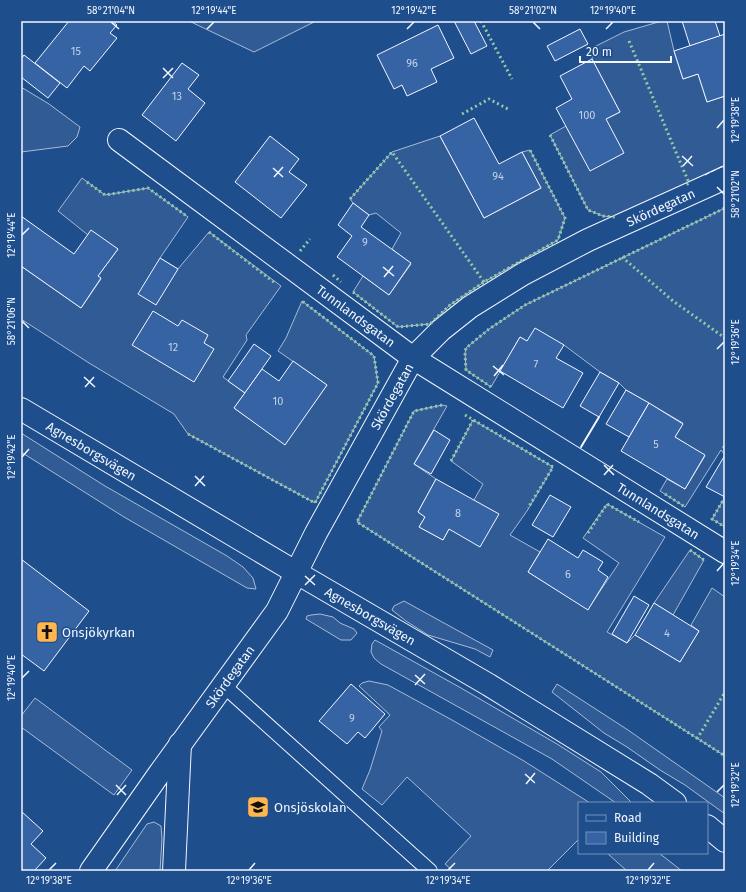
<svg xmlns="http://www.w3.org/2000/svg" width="746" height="892" font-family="'Fira Sans',sans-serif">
	<rect width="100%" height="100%" fill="#1f4e8c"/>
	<!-- built -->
	<g fill="#305b95" stroke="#a8bbd7">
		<path d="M189 21H316L254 52Z"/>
		<path d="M662 21H667L674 51 683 79 698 74 707 102 725 96V165L614 217 603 216 588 210 550 135 566 126 606 119 620 112 592 59 594 47 624 32Z"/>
		<path d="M21 87 49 104 80 127 77 137 68 146 21 152Z"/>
		<path d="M440 136 484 218 541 188 522 152 530 150 565 218 558 240 484 282 450 305 430 324 398 327 353 292 363 276 389 295 411 264 392 249 401 233 376 213 369 215 353 203 350 199 392 152Z"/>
		<path d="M82 178 105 195 148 188 188 217 160 258 178 269 209 232 281 286 246 335 247 340 223 377 245 393 234 408 285 444 327 385 278 351 286 338 302 301 374 356 378 383 315 503 188 434 174 414 89 363 21 319V266L81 308 101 279 98 276 118 249 88 235 58 211Z"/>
		<path d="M725 208V455L721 450 685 507 660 491 667 479 685 489 705 456 675 437 683 423 626 390 619 383 600 372 564 345 527 341 520 337 491 387 466 370 465 353 466 348 489 329 525 305Z"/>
		<path d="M442 405 447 406 414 464 436 479 418 512 425 517 419 527 443 540 449 529 474 500 483 484 451 461 473 420 553 467 527 511 510 535 540 552 528 572 588 609 619 563 583 538 607 504 665 537 607 632 627 643 635 635 680 662 699 631 691 625 712 588 725 597V756L357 522 414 411Z"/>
		<path d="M21 433 105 486 227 556 243 567 253 578 256 589 247 588 124 517 21 452Z"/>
		<path d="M725 497V527L712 519Z"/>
		<path d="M690 550 704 560 673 615 654 603Z"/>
		<path d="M404 601 493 650 490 657 475 649 428 635 406 621 392 610 394 606Z"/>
		<path d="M320 614 333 617 340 623 354 629 357 633 351 640H341L306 619 307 616 311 615Z"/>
		<path d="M375 640 461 688 557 744 601 772 632 803H616L552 759 381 664 374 658 371 652 372 644Z"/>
		<path d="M369 681 388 685 452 720 524 761 590 803H579V839L547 871H453L445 864 471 836 407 777 382 805 362 789 370 770 382 731 379 727 390 715 359 686 362 683Z"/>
		<path d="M557 684 628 730 725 798V814L685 785 660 770 627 747 604 733 552 692Z"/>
		<path d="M35 698 132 770 114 795 21 727V716Z"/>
		<path d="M154 822 161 826 162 839 160 871H115L147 824Z"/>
		<path d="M607 853H659L682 871H627Z"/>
	</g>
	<!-- building -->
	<g fill="#3563a3" stroke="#f2f6ff">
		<path d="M69 21H112L117 25 110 33 117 38 90 71 84 66 67 88 35 63Z"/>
		<path d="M454 21H474L487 46 471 54Z"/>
		<path d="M682 21H715L720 36 690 46Z"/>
		<path d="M438 25 454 58 431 69 437 82 407 96 402 85 394 89 377 55Z"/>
		<path d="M580 29 588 44 555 61 547 46Z"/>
		<path d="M725 34V96L707 102 698 74 683 79 674 51Z"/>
		<path d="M24 55 60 83 48 98 21 77V59Z"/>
		<path d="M592 59 620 112 606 119 624 153 590 171 556 108 572 99 560 76Z"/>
		<path d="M182 63 199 75 188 89 205 103 176 141 142 115Z"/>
		<path d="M474 118 499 164 522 152 541 188 484 218 440 136Z"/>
		<path d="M270 136 299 159 289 172 307 185 281 218 235 182Z"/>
		<path d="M353 203 369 215 361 227 411 263 389 295 337 257 352 236 338 225Z"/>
		<path d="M21 216 74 254 91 230 118 249 98 276 101 278 81 308 21 266Z"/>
		<path d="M160 258 178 269 156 305 138 294Z"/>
		<path d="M153 311 178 326 182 320 208 335 204 343 214 349 194 382 132 345Z"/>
		<path d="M535 328 564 345 556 358 583 373 563 408 500 371 520 337 527 341Z"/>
		<path d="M254 344 271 356 245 393 228 381Z"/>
		<path d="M293 361 327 385 285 445 234 408 262 369 279 381Z"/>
		<path d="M600 372 619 383 599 417 580 406Z"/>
		<path d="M626 390 649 403 629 437 606 424Z"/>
		<path d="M649 403 683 424 675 437 705 455 685 489 621 451Z"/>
		<path d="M434 430 450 440 431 474 414 464Z"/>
		<path d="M725 455V497L706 487Z"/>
		<path d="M436 479 499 514 480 547 449 529 443 540 419 527 425 517 418 512Z"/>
		<path d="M550 495 571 507 553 537 532 525Z"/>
		<path d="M548 539 578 558 583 550 603 562 598 570 608 577 588 610 528 572Z"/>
		<path d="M21 559 89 611 44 671 21 654Z"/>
		<path d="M634 596 649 605 627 643 612 634Z"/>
		<path d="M654 603 699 631 680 662 635 635Z"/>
		<path d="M351 684 385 714 365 738 358 732 347 744 319 721Z"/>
		<path d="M21 811 43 831 31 844 46 858 34 871H21Z"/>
	</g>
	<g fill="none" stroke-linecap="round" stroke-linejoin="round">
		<!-- lane casing -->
		<g stroke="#f2f6ff" stroke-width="16">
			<path id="lane" d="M223 685 430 871"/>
		</g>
		<!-- street casing -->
		<g stroke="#f2f6ff" stroke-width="24">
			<g id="street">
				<path id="s1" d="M119 140 413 358 725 552"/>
				<path id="s2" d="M91 871 159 774 277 611 316 533 413 358 441 330 470 307 523 274 588 240 725 178"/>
				<path d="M174 871 180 744"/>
			</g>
		</g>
		<!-- secondary casing -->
		<g stroke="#f2f6ff" stroke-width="24">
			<g id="secondary">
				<path id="s3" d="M21 409 297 573 489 685 649 784 675 803"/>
				<path d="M707 826 725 841"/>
			</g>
		</g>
		<!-- lane -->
		<use href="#lane" stroke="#1f4e8c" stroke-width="14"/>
		<!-- street -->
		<use href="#street" stroke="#1f4e8c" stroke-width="22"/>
		<!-- secondary -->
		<use href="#secondary" stroke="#1f4e8c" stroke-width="22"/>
		<!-- hedge -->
		<g stroke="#97c8a6" stroke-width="3" stroke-dasharray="2 3" stroke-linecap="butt">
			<path d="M481 21 512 79"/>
			<path d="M629 41 689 183 686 185"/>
			<path d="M462 114 489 99 508 109"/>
			<path d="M550 135 588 210 603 216 615 217"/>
			<path d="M87 182 105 195 148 188 188 217"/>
			<path d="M350 199 392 152 484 282"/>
			<path d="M209 232 275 283"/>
			<path d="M300 251 310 239"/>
			<path d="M622 257 673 301 725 338"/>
			<path d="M333 275 341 282"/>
			<path d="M353 292 398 327 430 324 450 305 484 282 558 240 565 218 530 150"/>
			<path d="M491 387 466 370 465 353 466 348 489 329 525 305 725 208"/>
			<path d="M442 405 414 411 357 522 725 756"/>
			<path d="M465 415 553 467 528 508"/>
			<path d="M188 434 315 503 378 383 374 356 302 301"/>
			<path d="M723 448 725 446"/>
			<path d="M451 461 473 420"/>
			<path d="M665 494 685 507"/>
			<path d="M725 497 712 519 725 527"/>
			<path d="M588 533 607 504 639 522"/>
			<path d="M690 550 704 560"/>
			<path d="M697 739 725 692"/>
		</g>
		<!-- fence -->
		<path stroke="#f2f6ff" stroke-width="1" stroke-dasharray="5 2" stroke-linecap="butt" d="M705 175 725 165"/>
		<!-- wall -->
		<path stroke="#f2f6ff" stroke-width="2" d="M581 447 599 417"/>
	</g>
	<!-- ticks -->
	<path fill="none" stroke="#f2f6ff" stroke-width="1.5" d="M111 22 119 29M533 22 540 29M207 29 214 22M407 29 414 22M606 29 613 22M163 68 173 78M163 78 173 68M717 128 724 120M682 156 693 166M683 166 692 156M273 168 283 177M274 177 283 167M717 187 724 194M22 235 29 228M383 267 394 276M384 277 393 266M22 321 29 328M717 349 724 342M493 366 504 375M494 376 503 365M84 377 95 387M85 387 94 377M22 457 29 449M604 465 614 475M604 475 613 465M195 476 205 486M195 486 204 476M717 571 724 563M305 576 315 585M305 585 315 575M415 675 425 684M22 678 29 671M415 685 425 674M525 774 535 783M526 784 535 773M116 785 126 795M717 792 724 785M117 795 126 785M49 870 56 863M249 870 255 863M448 870 455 863M648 870 654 863"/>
	<!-- icons -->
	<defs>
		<g id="church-square" transform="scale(1.15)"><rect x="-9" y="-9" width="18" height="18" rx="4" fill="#ffb74d" stroke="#1f4e8c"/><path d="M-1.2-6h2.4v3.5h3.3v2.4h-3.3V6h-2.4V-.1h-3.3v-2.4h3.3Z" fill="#111"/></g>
		<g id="school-square" transform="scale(1.15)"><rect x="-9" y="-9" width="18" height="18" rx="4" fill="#ffb74d" stroke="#1f4e8c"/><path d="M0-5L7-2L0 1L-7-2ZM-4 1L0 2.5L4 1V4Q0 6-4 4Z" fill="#111"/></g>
	</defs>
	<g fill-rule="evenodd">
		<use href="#church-square" x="47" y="632"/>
		<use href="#school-square" x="258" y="807"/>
	</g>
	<g text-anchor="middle" stroke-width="3" stroke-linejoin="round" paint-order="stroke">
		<!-- number labels -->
		<g font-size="11" fill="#c3d1e8">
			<text x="76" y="55">15</text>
			<text x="412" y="67">96</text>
			<text x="177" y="100">13</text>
			<text x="587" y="119">100</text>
			<text x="498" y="180">94</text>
			<text x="365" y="246">9</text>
			<text x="173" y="351">12</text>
			<text x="536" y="368">7</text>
			<text x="278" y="405">10</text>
			<text x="656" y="448">5</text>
			<text x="458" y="517">8</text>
			<text x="568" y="578">6</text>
			<text x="667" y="637">4</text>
			<text x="352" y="722">9</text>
		</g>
		<!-- street labels -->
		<g font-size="13" fill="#f2f6ff" stroke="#1f4e8c">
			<text dy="5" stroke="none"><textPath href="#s2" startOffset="899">Skördegatan</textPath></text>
			<text dy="5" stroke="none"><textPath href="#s1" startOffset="295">Tunnlandsgatan</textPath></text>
			<text dy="5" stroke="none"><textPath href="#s2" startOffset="563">Skördegatan</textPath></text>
			<text dy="5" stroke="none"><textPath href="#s3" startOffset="82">Agnesborgsvägen</textPath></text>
			<text dy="5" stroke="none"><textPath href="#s1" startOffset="655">Tunnlandsgatan</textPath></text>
			<text dy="5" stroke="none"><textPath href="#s3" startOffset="406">Agnesborgsvägen</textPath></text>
			<text dy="5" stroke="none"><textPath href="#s2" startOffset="239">Skördegatan</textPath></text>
		</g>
		<!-- poi labels -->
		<g font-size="13" fill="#f2f6ff" stroke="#1f4e8c" text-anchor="start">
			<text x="62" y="637">Onsjökyrkan</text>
			<text x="274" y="812">Onsjöskolan</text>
		</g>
	</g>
	<!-- border -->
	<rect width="746" height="892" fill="none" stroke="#1f4e8c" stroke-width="44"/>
	<!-- legend -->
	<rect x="578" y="802" width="130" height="52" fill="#1f4e8c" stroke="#7391ba"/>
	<rect x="586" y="815" width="20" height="6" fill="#1f4e8c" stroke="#7391ba"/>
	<text x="614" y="822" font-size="12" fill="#f2f6ff">Road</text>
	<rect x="586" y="832" width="20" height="12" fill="#3563a3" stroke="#7391ba"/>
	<text x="614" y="842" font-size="12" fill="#f2f6ff">Building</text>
	<!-- scale -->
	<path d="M580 56v6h91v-6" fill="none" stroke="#f2f6ff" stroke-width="2"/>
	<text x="586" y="56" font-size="12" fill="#f2f6ff" stroke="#1f4e8c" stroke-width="3" paint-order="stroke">20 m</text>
	<rect x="22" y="22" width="702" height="848" fill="none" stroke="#f2f6ff" stroke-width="1.5"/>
	<g font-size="10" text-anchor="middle" fill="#f2f6ff">
		<text x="111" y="14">58°21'04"N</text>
		<text x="214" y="14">12°19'44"E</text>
		<text x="414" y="14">12°19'42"E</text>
		<text x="533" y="14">58°21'02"N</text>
		<text x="613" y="14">12°19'40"E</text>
		<text transform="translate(735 120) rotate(-90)" y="4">12°19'38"E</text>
		<text transform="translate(735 194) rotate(-90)" y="4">58°21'02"N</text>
		<text transform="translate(11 235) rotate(-90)" y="4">12°19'44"E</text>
		<text transform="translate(11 321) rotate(-90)" y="4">58°21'06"N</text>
		<text transform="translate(735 342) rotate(-90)" y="4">12°19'36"E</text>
		<text transform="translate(11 457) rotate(-90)" y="4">12°19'42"E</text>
		<text transform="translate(735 563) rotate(-90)" y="4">12°19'34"E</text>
		<text transform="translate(11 678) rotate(-90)" y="4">12°19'40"E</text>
		<text transform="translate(735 785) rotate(-90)" y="4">12°19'32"E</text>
		<text x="49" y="884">12°19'38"E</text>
		<text x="249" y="884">12°19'36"E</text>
		<text x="448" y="884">12°19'34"E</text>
		<text x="648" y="884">12°19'32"E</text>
	</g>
</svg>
